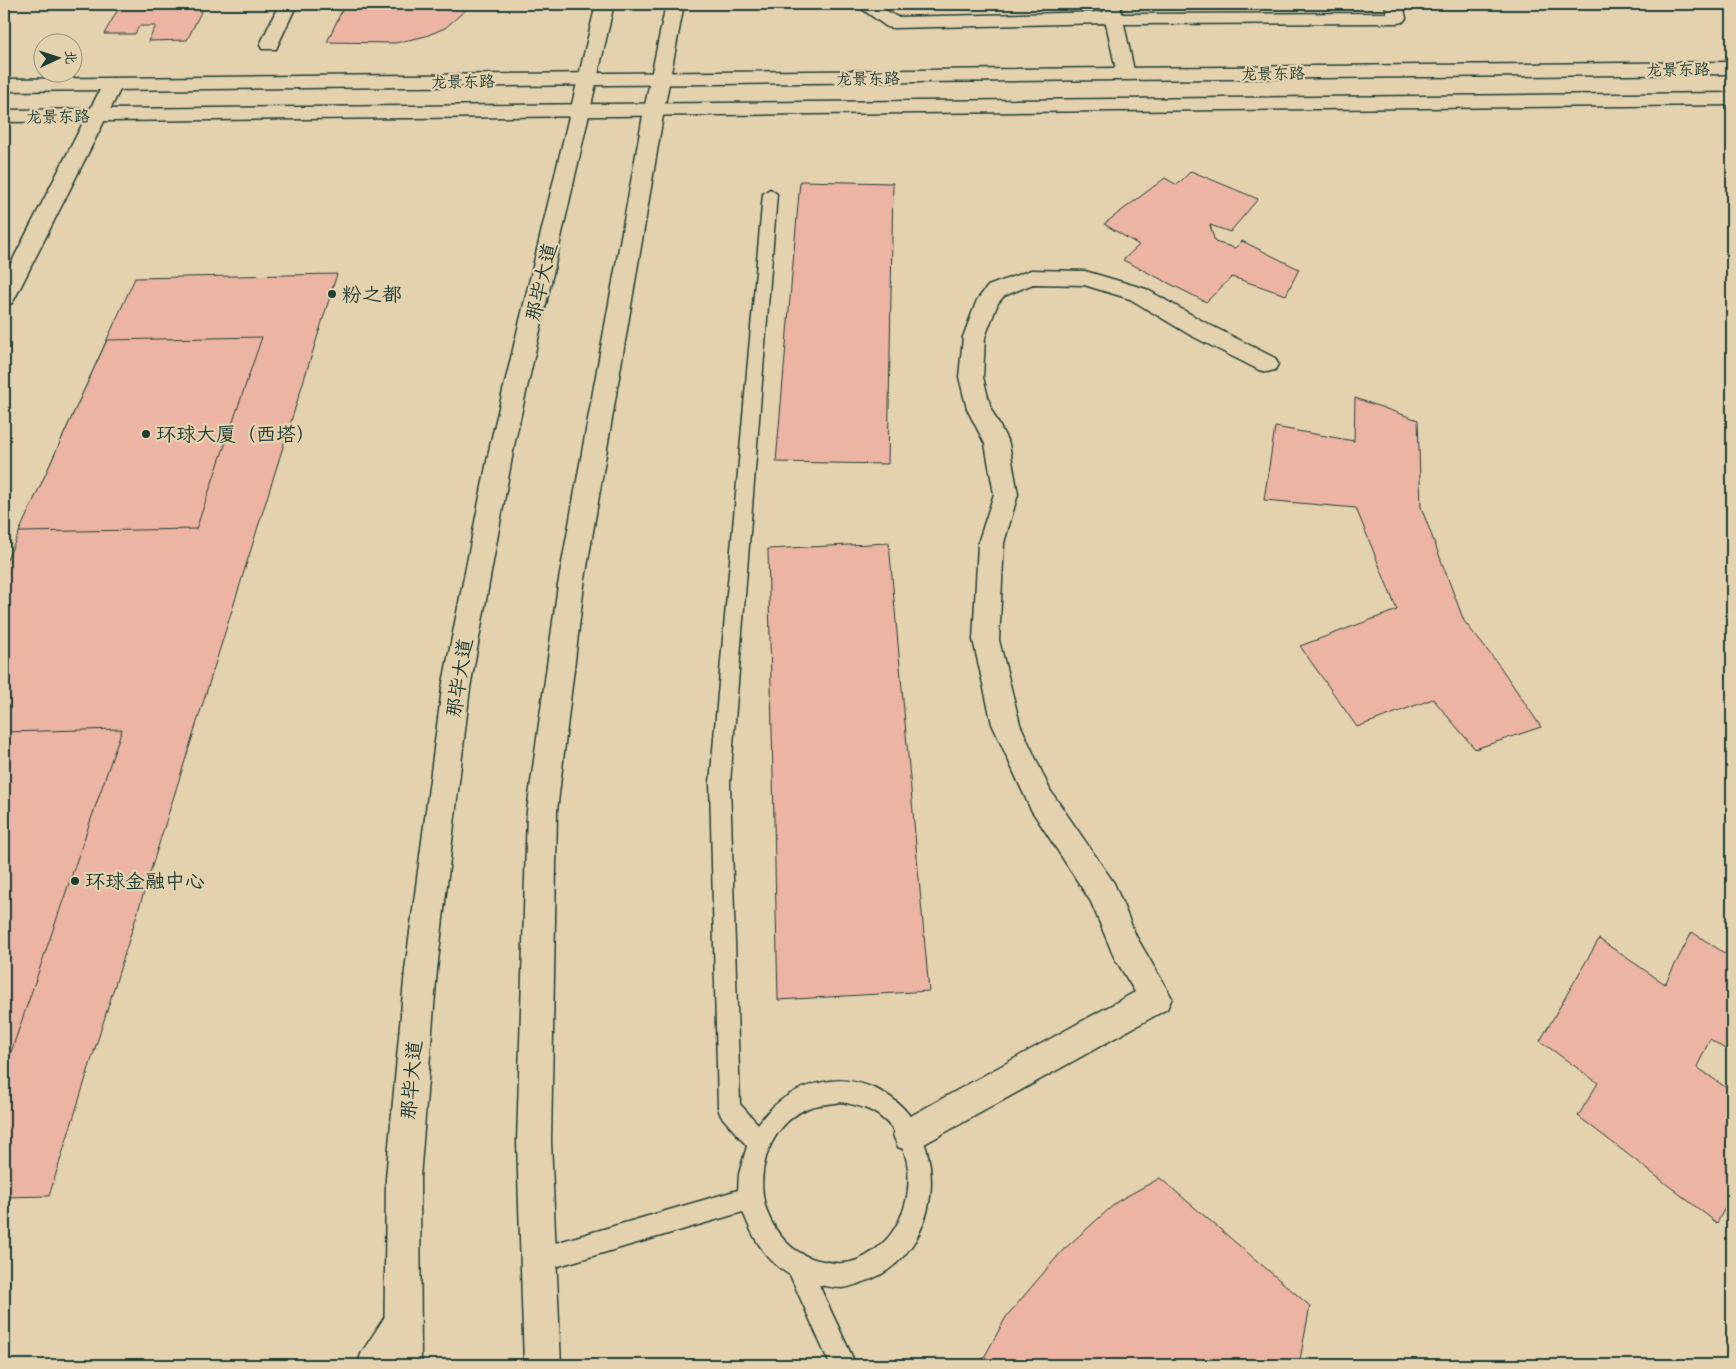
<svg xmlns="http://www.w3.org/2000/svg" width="1736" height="1369" font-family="Caveat,'LXGW WenKai TC',sans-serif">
	<rect width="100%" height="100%" fill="#e4d2af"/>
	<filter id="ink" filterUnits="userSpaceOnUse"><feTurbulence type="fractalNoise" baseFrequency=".02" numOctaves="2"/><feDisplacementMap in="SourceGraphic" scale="10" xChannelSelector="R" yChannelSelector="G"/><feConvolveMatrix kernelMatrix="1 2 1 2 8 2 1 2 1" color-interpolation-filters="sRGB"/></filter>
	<g filter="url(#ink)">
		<!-- building -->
		<g fill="#ecb5a3" stroke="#1f3d34">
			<path d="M121 4H205L187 40 148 41 156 26H139L135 34H104Z"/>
			<path d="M345 4H469L468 8 445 28 426 36 395 43 327 42Z"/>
			<path d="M911 4H1044L918 8Z"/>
			<path d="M1191 171 1258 199 1230 232 1210 225 1215 242 1235 248 1242 241 1299 269 1286 295 1232 277 1206 302 1123 260 1139 245 1104 224 1165 178 1177 185Z"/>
			<path d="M800 181 893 183 888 464 776 462Z"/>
			<path d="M337 274 49 1196 4 1197V566L135 278Z"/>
			<path d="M262 337 196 529 19 532 107 340Z"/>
			<path d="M1355 398 1418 420 1421 507 1464 621 1499 665 1541 727 1475 749 1433 699 1357 727 1300 646 1397 610 1356 508 1264 500 1275 427 1354 441Z"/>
			<path d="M889 543 929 991 778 1000 768 549Z"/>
			<path d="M122 729 11 1052 4 1053V732Z"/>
			<path d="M1692 932 1732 958V1054L1710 1039 1697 1067 1732 1092V1194L1717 1223 1578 1116 1598 1083 1540 1041 1599 939 1665 984Z"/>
			<path d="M1160 1178 1310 1306 1299 1365H980L1006 1317 1062 1251 1118 1201Z"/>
		</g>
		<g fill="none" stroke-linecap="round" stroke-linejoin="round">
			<!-- service casing -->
			<g stroke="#1f3d34" stroke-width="3">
				<path id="service" d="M770 189 777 194 730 783 740 1104 758 1124C776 1099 799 1085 830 1081 844 1079 858 1082 871 1087 957 1120 948 1259 860 1283 854 1285 848 1288 842 1288 835 1288 826 1286 819 1285L856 1365H830L790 1275C765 1260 753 1238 743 1212L538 1272 529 1269 526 1260 529 1251 538 1248 738 1190 739 1174 747 1146 721 1116 718 1108 710 783 763 194ZM842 1102C854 1105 867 1107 878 1115 921 1146 917 1218 876 1249 866 1257 854 1263 842 1263 836 1264 829 1262 823 1261 799 1257 782 1242 771 1221 751 1182 766 1126 808 1108 819 1104 831 1104 842 1102Z"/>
			</g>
			<!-- minor casing -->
			<g stroke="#1f3d34" stroke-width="3">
				<g id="minor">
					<path d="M279 4H297L276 49H262L260 45Z"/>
					<path d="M855 4H876L897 17 1104 12 1102 4H1120L1122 14 1387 13 1385 4H1403L1406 18 1403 22 1397 23 1124 24 1135 75 1133 79H1119L1117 75 1106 23 893 28 887 27Z"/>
					<path d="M1031 270 1085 271 1146 289 1206 323 1275 358 1278 364 1275 370 1267 372 1259 370 1190 335 1130 299 1084 285 1033 284 1004 296 998 303 985 337 983 377 991 409 1009 444 1018 494 1004 543 999 640 1020 724 1050 790 1114 883 1136 936 1172 998 1167 1009 910 1152 898 1147 893 1135 898 1123 1135 992 1114 957 1091 902 1030 808 992 724 973 640 978 543 994 494 985 444 967 409 959 377 963 337 977 300 988 286Z"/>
				</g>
			</g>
			<!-- tertiary casing -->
			<g stroke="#1f3d34" stroke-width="3">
				<path id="tertiary" d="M113 78 120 80 123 84 15 298 12 303 4 306V277L103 84 106 80Z"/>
			</g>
			<!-- secondary casing -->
			<g stroke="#1f3d34" stroke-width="3">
				<g id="secondary">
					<path d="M1732 62V74L4 91V79Z"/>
					<path d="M1732 93V105L4 122V110Z"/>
					<path d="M401 1307 414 1312 419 1325 396 1365H357L362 1352 388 1312Z"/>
				</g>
			</g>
			<!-- primary casing -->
			<g stroke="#1f3d34" stroke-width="3">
				<g id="primary">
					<path d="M596 4H614L515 441 470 688 437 970 420 1178 421 1365H384L386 1178 405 970 442 688 491 441Z"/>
					<path d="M666 4H684L664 110 584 585 557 811 551 1142 561 1365H524L517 1142 527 811 558 585 644 110Z"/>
				</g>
			</g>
			<!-- service -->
			<use href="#service" fill="#e4d2af" fill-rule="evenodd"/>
			<!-- minor -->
			<use href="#minor" fill="#e4d2af" fill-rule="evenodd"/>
			<!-- tertiary -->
			<use href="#tertiary" fill="#e4d2af" fill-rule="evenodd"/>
			<!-- secondary -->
			<use href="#secondary" fill="#e4d2af" fill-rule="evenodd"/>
			<!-- primary -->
			<use href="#primary" fill="#e4d2af" fill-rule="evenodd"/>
		</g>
	</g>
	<!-- markers -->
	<g fill="#1f3d34" stroke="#e4d2af" stroke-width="2">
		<circle cx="332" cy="294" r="5"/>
		<circle cx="146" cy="434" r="5"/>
		<circle cx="75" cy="881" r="5"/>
	</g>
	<g text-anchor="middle" stroke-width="4.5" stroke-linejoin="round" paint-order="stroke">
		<!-- far-street labels -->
		<g font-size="16" fill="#1f3d34" stroke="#e4d2af">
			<text transform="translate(1678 69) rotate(-1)" y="6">龙景东路</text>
			<text transform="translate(1273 73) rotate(-1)" y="6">龙景东路</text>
			<text transform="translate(868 78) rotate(-1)" y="6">龙景东路</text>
			<text transform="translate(463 81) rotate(-1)" y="6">龙景东路</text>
			<text transform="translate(58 116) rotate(-1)" y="6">龙景东路</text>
		</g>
		<!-- street labels -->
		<g font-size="20" fill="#1f3d34" stroke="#e4d2af">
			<text transform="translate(541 282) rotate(-77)" y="7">那毕大道</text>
			<text transform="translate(459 678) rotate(-81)" y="7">那毕大道</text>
			<text transform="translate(411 1080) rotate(-85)" y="7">那毕大道</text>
		</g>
		<!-- poi labels -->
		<g font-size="20" fill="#1f3d34" stroke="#e4d2af" text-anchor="start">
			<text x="342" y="301">粉之都</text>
			<text x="156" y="441">环球大厦（西塔）</text>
			<text x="85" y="888">环球金融中心</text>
		</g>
	</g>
	<!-- margin -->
	<rect width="1736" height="1369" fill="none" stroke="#e4d2af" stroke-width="20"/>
	<rect x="10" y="10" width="1716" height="1349" fill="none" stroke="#1f3d34" stroke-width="2" filter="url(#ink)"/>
	<!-- north arrow -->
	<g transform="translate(58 58) rotate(86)"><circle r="24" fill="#e4d2af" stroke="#95967e"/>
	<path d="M0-4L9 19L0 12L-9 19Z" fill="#1f3d34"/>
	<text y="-8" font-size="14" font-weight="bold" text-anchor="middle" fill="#1f3d34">北</text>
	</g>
</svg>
